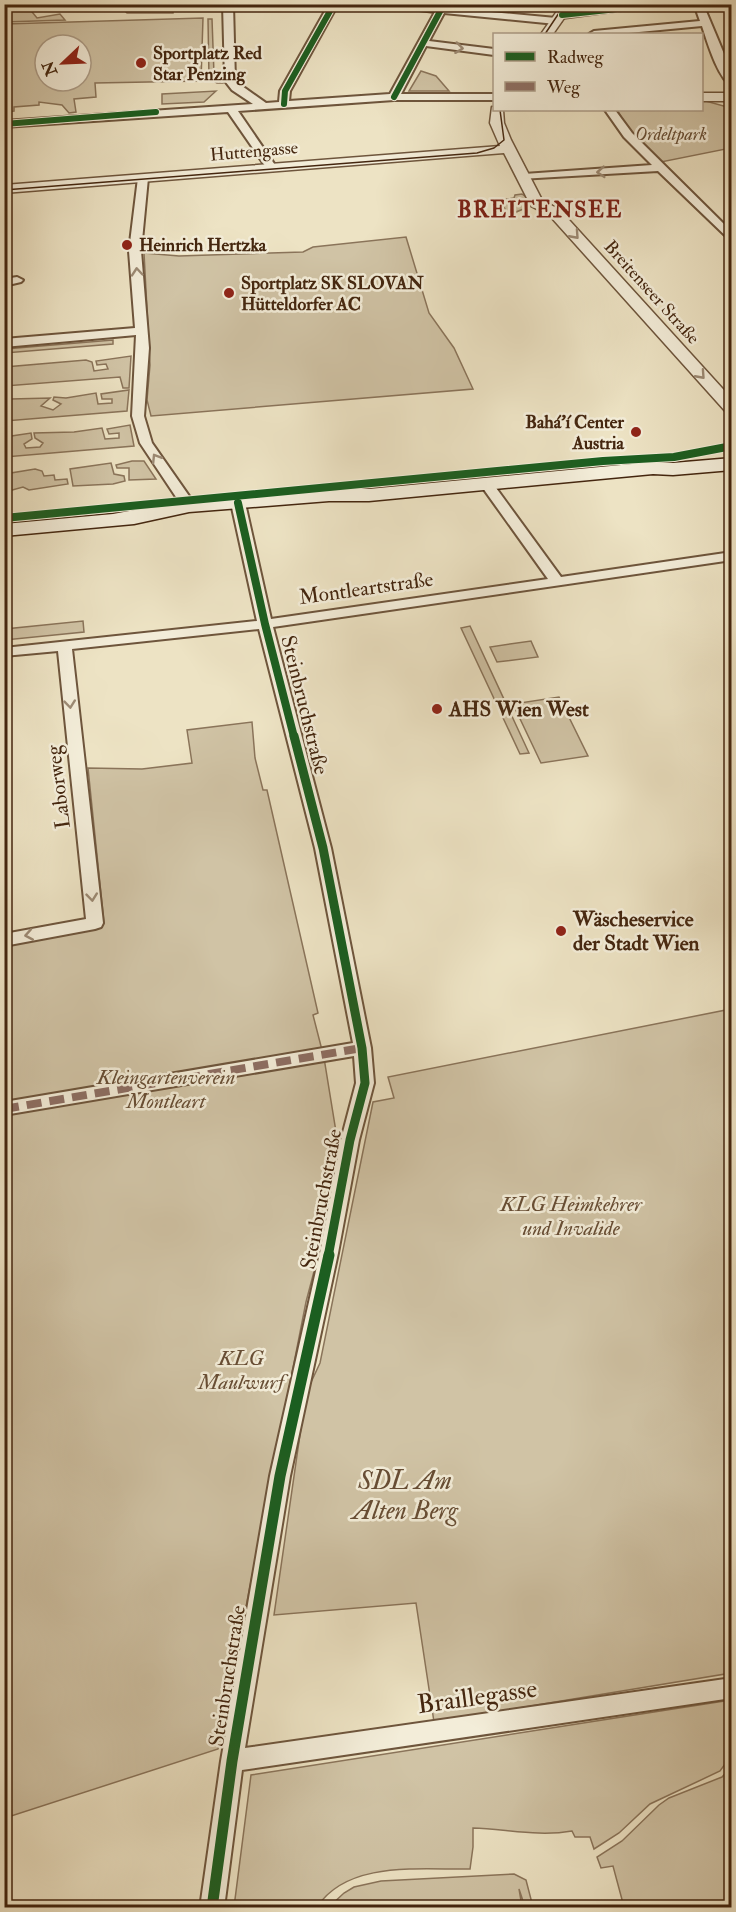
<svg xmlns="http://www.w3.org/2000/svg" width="736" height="1912" font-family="'IM FELL Double Pica',serif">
	<rect width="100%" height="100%" fill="#ede3c4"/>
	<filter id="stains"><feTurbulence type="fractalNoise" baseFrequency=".00333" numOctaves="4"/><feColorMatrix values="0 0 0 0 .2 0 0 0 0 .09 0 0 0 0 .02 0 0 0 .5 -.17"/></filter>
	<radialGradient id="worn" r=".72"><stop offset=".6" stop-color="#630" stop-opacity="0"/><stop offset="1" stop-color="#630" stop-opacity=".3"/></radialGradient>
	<!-- green -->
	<g fill="#d0c3a5" stroke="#8a745a" stroke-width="1.5" fill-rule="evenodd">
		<path d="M140 5H173V13H127L123 9Z"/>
		<path d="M24 6 28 7 37 18 60 14 65 20 5 22V16C12 13 16 6 24 6Z"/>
		<path d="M203 18 201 81 95 83 96 97 74 99 76 112 69 113 62 105 39 102V105L14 107V111L5 112V24ZM45 45H81V81H45Z"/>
		<path d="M208 19H212L214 74 222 73 223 83H217L209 79Z"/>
		<path d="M421 71 436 76 449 91H409Z"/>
		<path d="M216 91 204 102 162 104V94Z"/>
		<path d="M702 100 731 108V148L661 162 631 133 617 110H702Z"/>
		<path d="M522 194 529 199 532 206C523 208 515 214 507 214L501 200 514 198 515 195Z"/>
		<path d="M406 237 429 313 454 348 473 389 151 416 147 400 150 365 144 253 179 256 303 252 313 247Z"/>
		<path d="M113 340V344L5 353V349Z"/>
		<path d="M131 356 129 388H123L120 377 5 386V367L86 360 92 362 94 371 108 369 106 364 97 365 96 361Z"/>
		<path d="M129 390 127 411 5 421V401L10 399 50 398 41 406 53 410 61 404 53 400 54 397 66 398 96 393 98 404 112 403V399H102L101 394Z"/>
		<path d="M130 425 134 446 5 457V437L31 433 32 439 24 444 26 448 40 447 43 443 35 438 34 433 74 432 102 428 105 439 119 438V433L109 434 107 429Z"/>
		<path d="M132 461H144L156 479 129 480V468H117L116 465Z"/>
		<path d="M111 463 114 474 124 476 125 481 113 484 73 486 70 469Z"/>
		<path d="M35 469 42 471 44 476 54 475 55 480 67 479 68 484 29 490 23 487 5 492V474Z"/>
		<path d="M83 621 84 632 5 640V629Z"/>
		<path d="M470 626 529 753 520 754 461 628Z"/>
		<path d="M531 641 538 657 497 662 490 647Z"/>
		<path d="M559 697 588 756 541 763 513 704Z"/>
		<path d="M252 722 255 758 263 790H267L318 1013 313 1015 324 1058 338 1144 329 1214 306 1302 218 1749 5 1818V946L97 929 104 923 88 768 142 769 192 763 187 730Z"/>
		<path d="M731 1009V1673L434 1722 416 1603 274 1615 306 1393 320 1363 373 1102 394 1098 388 1077Z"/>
		<path d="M731 1700V1756L720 1771 650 1804 619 1833 594 1849 590 1837H575L572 1831C538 1837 506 1829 473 1828V1847L470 1869C421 1870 348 1860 317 1907H234L251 1775Z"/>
		<path d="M731 1767V1907H624L613 1866 601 1868 597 1857 622 1841 659 1805 669 1798 722 1777Z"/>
		<path d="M514 1874 526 1880 533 1907H525L519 1889 522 1907H329L344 1893 354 1887 381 1881Z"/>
	</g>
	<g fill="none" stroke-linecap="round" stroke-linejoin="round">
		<!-- minor casing -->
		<g stroke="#6e553c" stroke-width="4">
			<g id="minor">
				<path d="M223 4H233L235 81 266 103 279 102 280 91 329 4H338L290 91 289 101 390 94 435 12 372 4 438 7 439 4H448L447 8 556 18 561 21 556 24 444 13 429 41 494 49V55L426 46 401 94H494V100H394L238 111 277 168 272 171 268 170 228 112 4 127V121L253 104 232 90 225 81Z"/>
				<path d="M633 4H667L562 18 557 15 562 12Z"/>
				<path d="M694 4H703L732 73V86C718 79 707 41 702 26L618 34H589L594 31 700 21Z"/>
				<path d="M605 110H615L632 133 732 232V242L658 171 520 179 519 177 524 174 652 165 624 137Z"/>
				<path d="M143 175 148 178 141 251 149 348 144 416 152 443 196 506 189 510 184 509 140 443 132 416 136 335 4 347V339L135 328 129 251 138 178Z"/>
				<path d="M17 277 23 280 21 282 4 286V279Z"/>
				<path d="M486 480 491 481 561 577 732 552V560L273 627 331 848 371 1048 374 1083 359 1140 338 1253 290 1476 245 1748 732 1678V1698L242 1770 224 1908H200L221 1761 270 1476 320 1253 341 1140 356 1083 354 1056 4 1115V1102L353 1043 315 848 259 629 72 649 103 923 101 927 95 929 4 946V934L86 919 58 651 4 656V648L257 621 231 503 238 499 245 503 271 619 548 579 480 484Z"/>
			</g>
		</g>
		<!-- tertiary casing -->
		<g stroke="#6e553c" stroke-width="3">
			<g id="tertiary">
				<path d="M562 4H574L553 34H541Z"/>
				<rect x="702" y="93" width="30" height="8"/>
				<path d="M492 107 503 110 504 123 511 140 542 200 560 210 732 399V414L726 412 550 216 531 206 504 153 4 193V185L500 146 490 123Z"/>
			</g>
		</g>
		<!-- secondary casing -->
		<g stroke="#44260f" stroke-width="3">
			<path id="secondary" d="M732 458V470L673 475 653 474 369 501H329L189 512 134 524 4 536V524L113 514 189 500 329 489H369L653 462 673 463Z"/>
		</g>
		<!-- minor -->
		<use href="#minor" fill="#f3edd9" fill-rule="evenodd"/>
		<!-- tertiary -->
		<use href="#tertiary" fill="#f3edd9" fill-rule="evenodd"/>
		<!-- secondary -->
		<use href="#secondary" fill="#f3edd9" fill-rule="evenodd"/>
		<!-- tram -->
		<g stroke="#44260f" stroke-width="1.5">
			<path d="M545 34 565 4"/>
			<path d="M4 190 477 153 494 148 504 140 500 110"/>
		</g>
		<!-- quiet -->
		<path stroke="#8d6e63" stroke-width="8" stroke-dasharray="15 8" stroke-linecap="butt" d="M4 1109 362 1048"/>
		<!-- cycleway-far3 casing -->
		<g stroke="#f3edd9" stroke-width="8">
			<g id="cycleway-far3">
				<path d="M562 15 663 4"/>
				<path d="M394 97 444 4"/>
				<path d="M284 104 285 91 334 4"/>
				<path d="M4 124 156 112"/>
			</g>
		</g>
		<!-- cycleway-far2 casing -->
		<g stroke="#f3edd9" stroke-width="10">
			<g id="cycleway-far2">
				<path d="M238 503 265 624 294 737"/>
				<path d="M4 518 603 461 674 457 732 446"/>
			</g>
		</g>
		<!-- cycleway-far1 casing -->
		<g stroke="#f3edd9" stroke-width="13">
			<path id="cycleway-far1" d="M294 736 323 848 362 1048 365 1083 350 1140 328 1257"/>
		</g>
		<!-- cycleway casing -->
		<g stroke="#f3edd9" stroke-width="15">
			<path id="cycleway" d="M212 1908 232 1761 280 1476 329 1255"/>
		</g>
		<!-- cycleway-far3 -->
		<use href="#cycleway-far3" stroke="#1b5e20" stroke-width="6"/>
		<!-- cycleway-far2 -->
		<use href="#cycleway-far2" stroke="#1b5e20" stroke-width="8"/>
		<!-- cycleway-far1 -->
		<use href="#cycleway-far1" stroke="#1b5e20" stroke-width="9"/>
		<!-- cycleway -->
		<use href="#cycleway" stroke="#1b5e20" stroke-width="11"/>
	</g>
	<!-- one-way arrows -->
	<defs><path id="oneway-chevron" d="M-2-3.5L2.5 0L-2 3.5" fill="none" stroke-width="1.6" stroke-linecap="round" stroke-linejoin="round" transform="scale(1.5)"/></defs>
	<g stroke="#9c8a74">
		<use href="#oneway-chevron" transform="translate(459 48) rotate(7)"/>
		<use href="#oneway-chevron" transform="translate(601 172) rotate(176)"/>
		<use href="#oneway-chevron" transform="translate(575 235) rotate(48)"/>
		<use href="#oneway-chevron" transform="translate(137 272) rotate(-95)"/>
		<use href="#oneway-chevron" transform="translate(701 375) rotate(48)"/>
		<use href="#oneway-chevron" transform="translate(156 458) rotate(-122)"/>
		<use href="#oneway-chevron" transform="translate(70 704) rotate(84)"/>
		<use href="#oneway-chevron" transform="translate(92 897) rotate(84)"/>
		<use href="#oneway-chevron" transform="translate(29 935) rotate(170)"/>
	</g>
	<!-- markers -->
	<g fill="#8f2418" stroke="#f3edd9" stroke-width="2">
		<circle cx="141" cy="63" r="6"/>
		<circle cx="127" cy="245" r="6"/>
		<circle cx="229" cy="293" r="6"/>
		<circle cx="636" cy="432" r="6"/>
		<circle cx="437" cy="709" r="6"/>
		<circle cx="561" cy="931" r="6"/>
	</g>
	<g text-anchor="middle" stroke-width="5" stroke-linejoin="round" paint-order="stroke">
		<!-- far-poi labels -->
		<g font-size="18" font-weight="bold" fill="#44260f" stroke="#f3edd9" text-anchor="start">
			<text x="153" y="59">Sportplatz Red<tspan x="153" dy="21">Star Penzing</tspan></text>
			<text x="139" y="251">Heinrich Hertzka</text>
			<text x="241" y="289">Sportplatz SK SLOVAN<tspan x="241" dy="21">Hütteldorfer AC</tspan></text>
			<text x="624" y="428" text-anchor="end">Bahá'í Center<tspan x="624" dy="21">Austria</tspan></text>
		</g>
		<!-- far-park labels -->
		<g font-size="18" font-style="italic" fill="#674d34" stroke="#f3edd9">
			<text x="671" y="140">Ordeltpark</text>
		</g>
		<!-- far-street labels -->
		<g font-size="18" fill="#44260f" stroke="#f3edd9">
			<text transform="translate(254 151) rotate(-5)" y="6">Huttengasse</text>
			<text transform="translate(652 292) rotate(48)" y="6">Breitenseer Straße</text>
		</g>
		<!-- street labels -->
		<g font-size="21" fill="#44260f" stroke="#f3edd9">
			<text transform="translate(366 588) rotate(-8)" y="7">Montleartstraße</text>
			<text transform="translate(305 705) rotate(76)" y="7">Steinbruchstraße</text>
			<text transform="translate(58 787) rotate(-97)" y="7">Laborweg</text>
			<text transform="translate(321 1199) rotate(-79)" y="7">Steinbruchstraße</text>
			<text transform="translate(227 1676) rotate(-81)" y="7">Steinbruchstraße</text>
		</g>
		<!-- poi labels -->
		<g font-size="21" font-weight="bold" fill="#44260f" stroke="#f3edd9" text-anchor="start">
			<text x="449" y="716">AHS Wien West</text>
			<text x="573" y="926">Wäscheservice<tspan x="573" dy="24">der Stadt Wien</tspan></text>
		</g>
		<!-- park labels -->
		<g font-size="21" font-style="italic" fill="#674d34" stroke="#f3edd9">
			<text x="166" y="1084">Kleingartenverein<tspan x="166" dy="24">Montleart</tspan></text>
			<text x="571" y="1211">KLG Heimkehrer<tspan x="571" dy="24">und Invalide</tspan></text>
			<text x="241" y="1365">KLG<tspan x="241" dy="24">Maulwurf</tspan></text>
		</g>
		<!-- far-district labels -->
		<g font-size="22" font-weight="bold" letter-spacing="1.5" fill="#7a1f14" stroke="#f3edd9">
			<text x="540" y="217">BREITENSEE</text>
		</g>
		<!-- near-park labels -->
		<g font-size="26" font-style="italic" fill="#674d34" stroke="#f3edd9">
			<text x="405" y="1489">SDL Am<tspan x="405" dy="30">Alten Berg</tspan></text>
		</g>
		<!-- near-street labels -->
		<g font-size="26" fill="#44260f" stroke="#f3edd9">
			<text transform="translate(477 1696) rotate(-8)" y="9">Braillegasse</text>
		</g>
	</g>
	<!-- margin -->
	<rect width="736" height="1912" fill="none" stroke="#ede3c4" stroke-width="24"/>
	<rect x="6" y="6" width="724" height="1900" fill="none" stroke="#44260f" stroke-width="3"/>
	<rect x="12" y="12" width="712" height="1888" fill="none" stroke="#44260f" stroke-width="1.5"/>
	<!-- legend -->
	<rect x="493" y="33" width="210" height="78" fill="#f3edd9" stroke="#ad9d88" stroke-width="1.5"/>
	<rect x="505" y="52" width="30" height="9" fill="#1b5e20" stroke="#ad9d88" stroke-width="1.5"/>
	<text x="547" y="63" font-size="18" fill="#44260f">Radweg</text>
	<rect x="505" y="82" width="30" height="9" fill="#8d6e63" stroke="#ad9d88" stroke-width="1.5"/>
	<text x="547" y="93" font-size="18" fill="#44260f">Weg</text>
	<!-- north arrow -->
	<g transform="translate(63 63) rotate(247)"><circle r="28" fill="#f3edd9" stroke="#ad9d88" stroke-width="1.5"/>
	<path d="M0-4.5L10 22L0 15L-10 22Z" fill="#8f2418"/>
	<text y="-9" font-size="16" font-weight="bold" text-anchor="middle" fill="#44260f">N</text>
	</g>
	<rect width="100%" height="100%" filter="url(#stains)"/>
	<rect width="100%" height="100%" fill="url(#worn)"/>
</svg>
